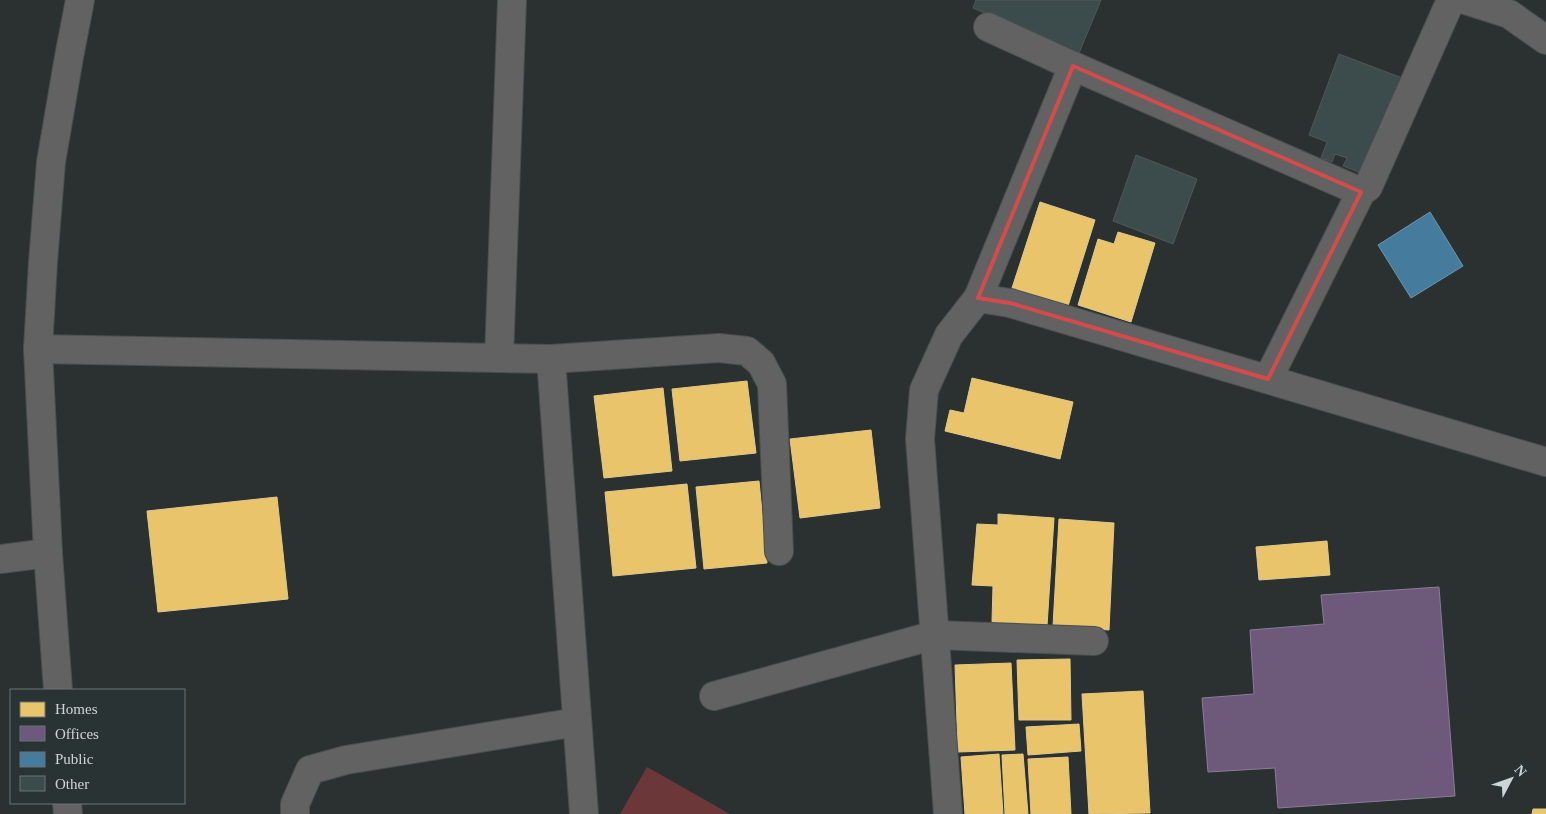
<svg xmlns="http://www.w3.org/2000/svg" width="1546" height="814" font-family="'Times New Roman',serif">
	<rect width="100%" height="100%" fill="#2b3131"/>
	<!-- green -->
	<path fill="#6b3739" d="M647 767 730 814H620Z"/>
	<!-- homes -->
	<g fill="#e9c46a" stroke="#e1c98a">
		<path d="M1040 202 1095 220 1068 306 1012 288Z"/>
		<path d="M1118 232 1155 243 1131 322 1078 305 1098 239 1114 244Z"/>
		<path d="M972 378 1073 402 1060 459 945 431 950 410 964 413Z"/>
		<path d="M747 381 756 453 680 461 672 389Z"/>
		<path d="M663 388 672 471 604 478 594 396Z"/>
		<path d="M871 430 880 508 800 518 790 439Z"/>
		<path d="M759 481 767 563 704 569 696 487Z"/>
		<path d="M687 484 696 568 613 576 605 492Z"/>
		<path d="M277 497 288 599 158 612 147 511Z"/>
		<path d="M998 514 1054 518 1047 626 992 622 993 586 972 585 977 524 998 525Z"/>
		<path d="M1059 519 1114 523 1109 630 1053 626Z"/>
		<path d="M1327 541 1330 575 1259 580 1256 547Z"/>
		<path d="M1070 659 1071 720H1019L1017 660Z"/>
		<path d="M1011 663 1015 750 958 752 955 665Z"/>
		<path d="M1143 691 1150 813 1089 814 1082 694Z"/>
		<path d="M1079 724 1081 751 1028 755 1026 727Z"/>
		<path d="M999 754 1003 814H965L961 757Z"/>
		<path d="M1023 754 1028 814H1005L1002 755Z"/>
		<path d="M1068 757 1071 814H1031L1028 759Z"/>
		<path d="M1533 809H1546V814H1532Z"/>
	</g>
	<!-- offices -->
	<path fill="#6d597a" stroke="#8a7e96" d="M1439 587 1455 796 1278 808 1275 768 1208 772 1202 698 1254 694 1250 630 1324 624 1321 595Z"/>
	<!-- public -->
	<path fill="#457b9d" stroke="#6e96ae" d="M1430 212 1463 266 1411 298 1378 245Z"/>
	<!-- building -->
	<g fill="#3c4c4d" stroke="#515656">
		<path d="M976 0H1101L1079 53 973 8Z"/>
		<path d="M1339 54 1405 79 1369 176 1343 166 1347 158 1335 154 1332 162 1321 158 1327 142 1309 135Z"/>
		<path d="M1136 155 1197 179 1173 244 1113 221Z"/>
	</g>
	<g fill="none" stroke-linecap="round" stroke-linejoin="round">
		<!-- minor casing -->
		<g stroke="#494e4e" stroke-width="30">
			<g id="minor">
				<path d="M1465 0 1509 14 1546 40"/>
				<path d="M988 27 1073 66 1361 192"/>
				<path d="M978 298 1073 66"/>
				<path d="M38 349 551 359"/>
				<path d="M499 358 512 0"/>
				<path d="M1268 379 1361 192 1368 187 1451 0"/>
				<path d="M0 559 48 553"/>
				<path d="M58 690 48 553 38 349 43 262 51 162 69 57 80 0"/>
				<path d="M714 696 935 635 1094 641"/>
				<path d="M67 803 68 814"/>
				<path d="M295 814V804L310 770 346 760 577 722"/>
				<path d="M584 814 551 359 719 348 747 351 761 363 772 384 779 551"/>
				<path d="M948 814 920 439 924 390 949 335 978 298 1010 303 1546 462"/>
			</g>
		</g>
		<!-- minor -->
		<use href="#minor" stroke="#626262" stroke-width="28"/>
	</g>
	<!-- marked area -->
	<path fill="none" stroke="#d54b4b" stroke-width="4" stroke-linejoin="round" d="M1073 66 1361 192 1268 379 1010 303 978 298Z"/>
	<!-- legend -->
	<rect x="10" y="689" width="175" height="115" fill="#293333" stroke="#6b7474"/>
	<rect x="20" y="702" width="25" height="15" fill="#e9c46a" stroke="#6b7474"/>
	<text x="55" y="714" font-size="15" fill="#cfd5d6">Homes</text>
	<rect x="20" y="726" width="25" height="15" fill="#6d597a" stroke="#6b7474"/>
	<text x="55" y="739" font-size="15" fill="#cfd5d6">Offices</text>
	<rect x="20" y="752" width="25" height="15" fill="#457b9d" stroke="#6b7474"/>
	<text x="55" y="764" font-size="15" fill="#cfd5d6">Public</text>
	<rect x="20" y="776" width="25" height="15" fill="#3c4c4d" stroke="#6b7474"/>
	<text x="55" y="789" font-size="15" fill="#cfd5d6">Other</text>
	<!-- north arrow -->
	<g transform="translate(1511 779) rotate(49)" stroke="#293333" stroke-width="4" paint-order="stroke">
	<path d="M0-4L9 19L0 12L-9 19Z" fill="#cfd5d6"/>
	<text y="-8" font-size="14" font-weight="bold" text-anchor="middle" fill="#cfd5d6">N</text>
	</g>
</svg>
